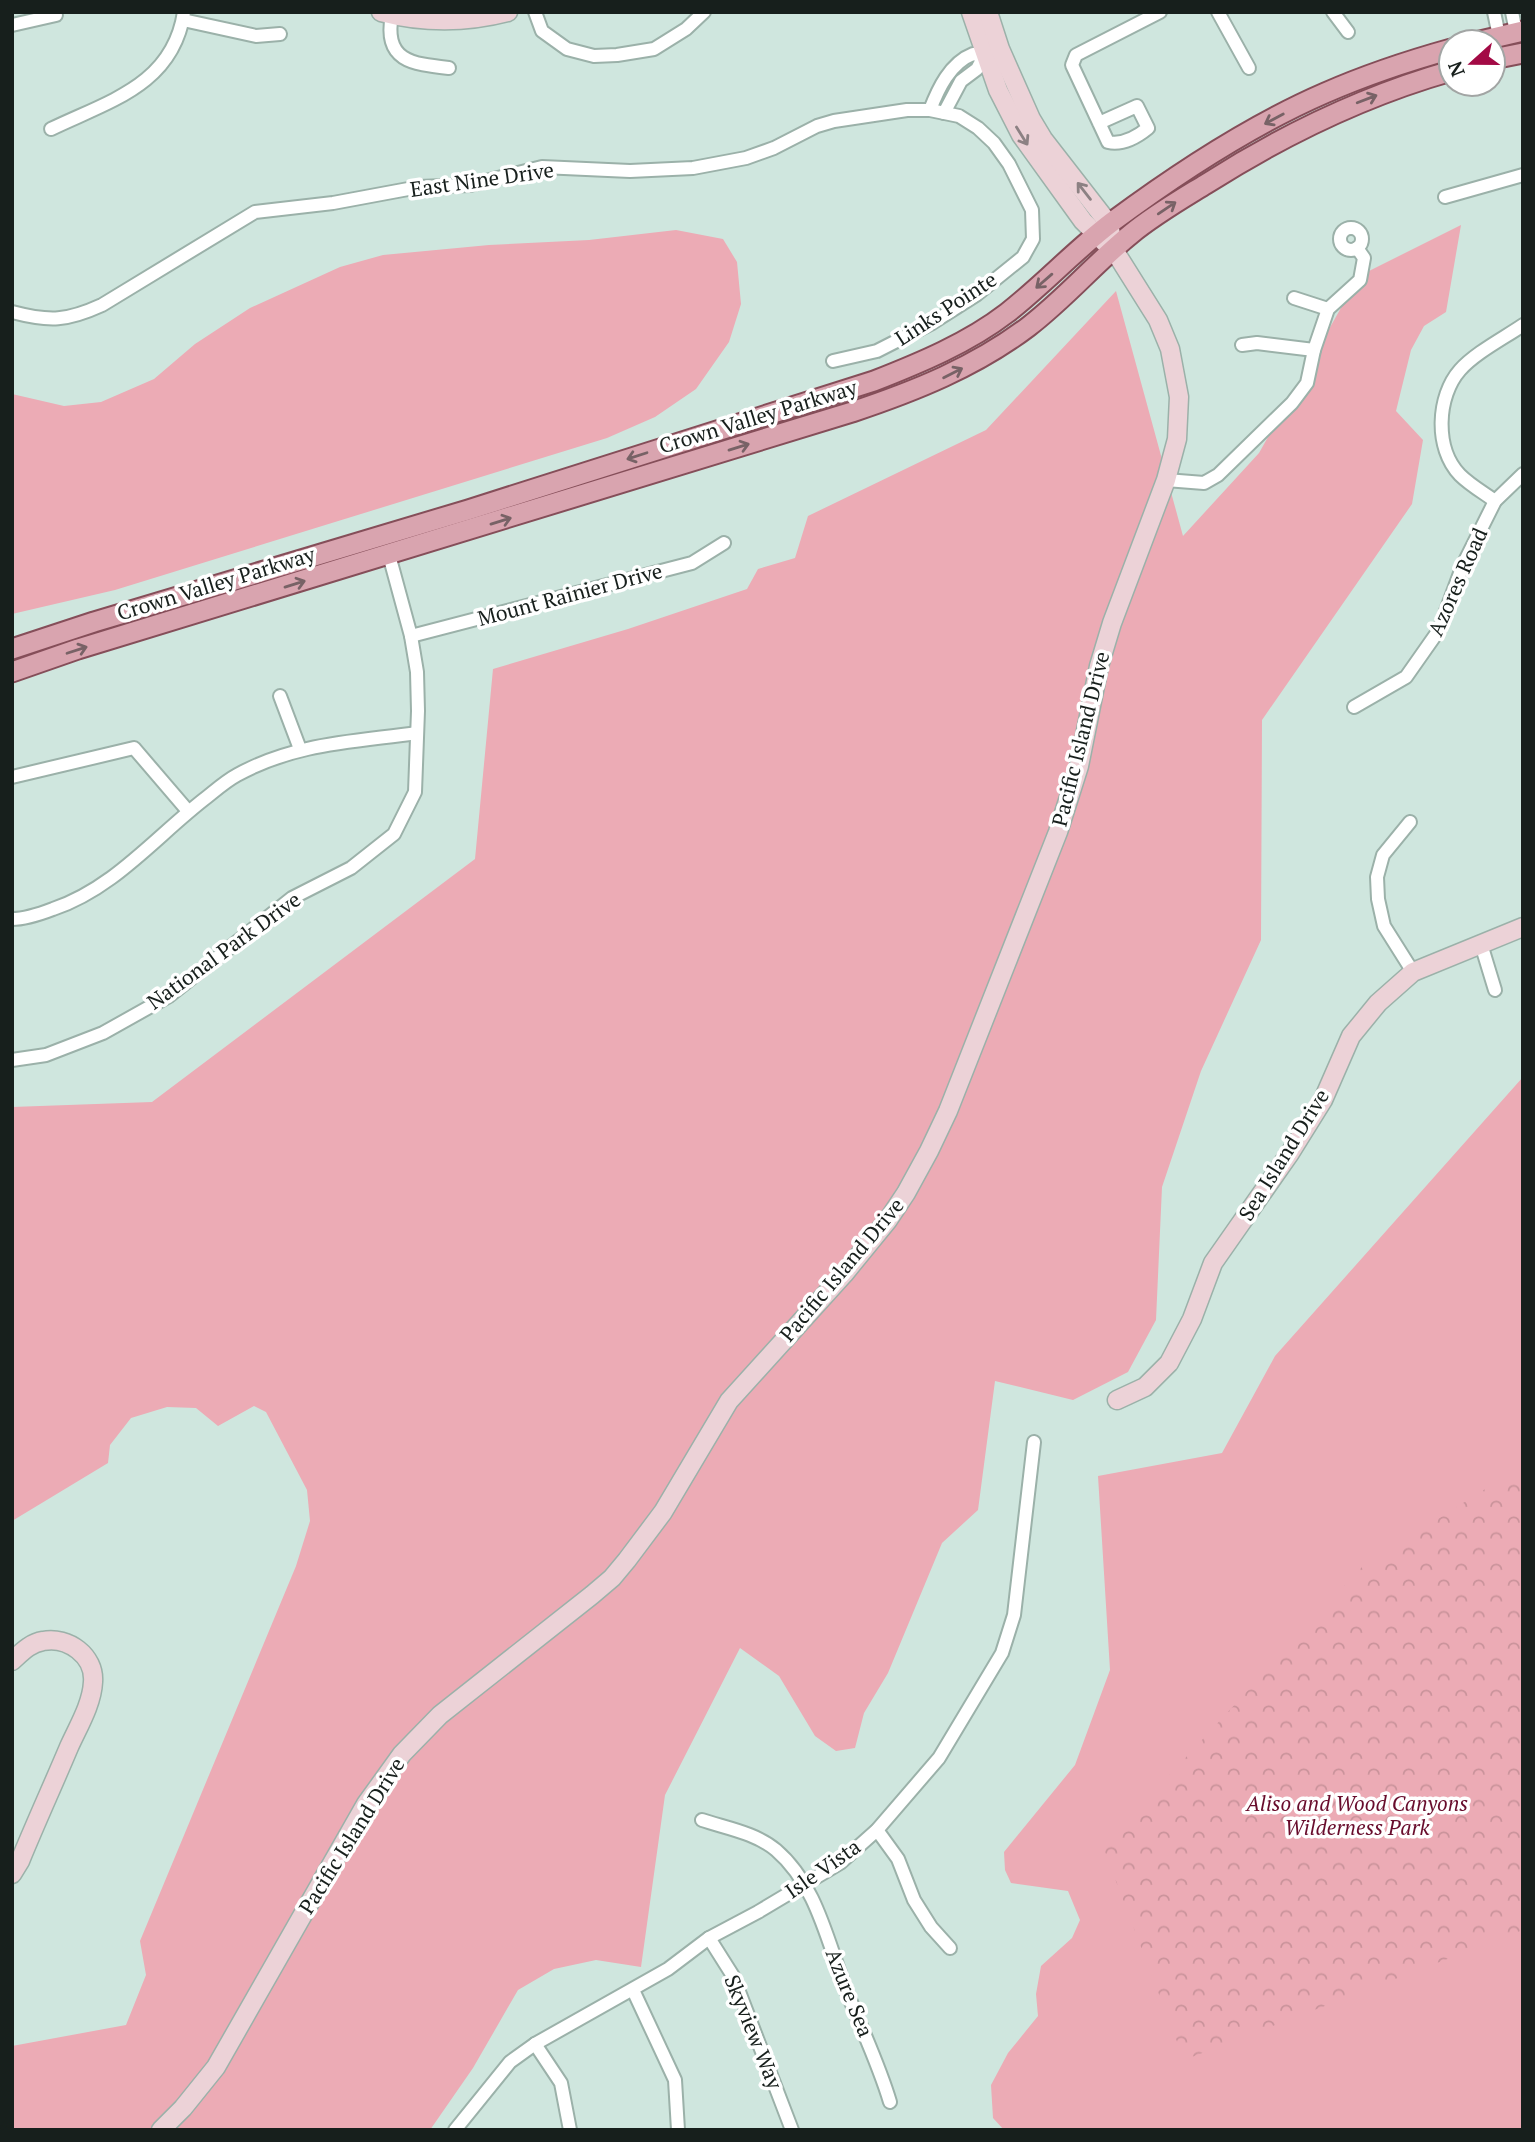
<svg xmlns="http://www.w3.org/2000/svg" width="1535" height="2142" font-family="'PT Serif',serif">
	<defs>
		<pattern id="park-crowns" width="20" height="18" patternUnits="userSpaceOnUse" patternTransform="scale(1.75)"><rect width="20" height="18" fill="#ecabb5"/><path d="M2 6a3 3 0 1 1 6 0M12 15a3 3 0 1 1 6 0" fill="none" stroke="#ca939b"/></pattern>
	</defs>
	<rect width="100%" height="100%" fill="#cfe6de"/>
	<!-- grass -->
	<g fill="#ecabb5">
		<path d="M1461 225 1446 312 1424 326 1411 350 1396 411 1423 440 1412 504 1262 720 1261 940 1201 1071 1162 1187 1156 1320 1128 1372 1073 1400 995 1381 978 1510 942 1543 888 1673 864 1713 855 1748 836 1751 815 1736 779 1676 740 1648 665 1795 641 1967 596 1960 554 1969 518 1990 473 2068 430 2130H12V2046L126 2025 146 1975 140 1941 296 1566 310 1521 307 1490 266 1412 254 1406 218 1426 196 1408 167 1407 131 1418 110 1445 108 1463 12 1521V1107L152 1102 475 859 493 669 628 629 747 589 758 569 795 558 808 516 986 430 1116 291 1183 536 1259 453 1359 276Z"/>
		<path d="M676 230 723 239 737 262 741 304 729 342 696 389 655 417 607 438 115 590 12 614V394L64 406 101 402 154 379 195 344 250 308 340 267 383 255 489 245 589 240Z"/>
		<path d="M1523 1077V2130H1004L993 2118 991 2085 1008 2053 1038 2016 1036 1994 1041 1966 1072 1938 1080 1920 1068 1891 1011 1883 1005 1870 1004 1852 1075 1765 1110 1670 1098 1476 1222 1453 1275 1356Z"/>
	</g>
	<!-- park -->
	<path fill="url(#park-crowns)" d="M1523 1465V1930L1184 2060 1103 1847 1362 1567Z"/>
	<g fill="none" stroke-linecap="round" stroke-linejoin="round">
		<!-- street casing -->
		<g stroke="#9bb1a9" stroke-width="16">
			<g id="street">
				<path d="M535 12 542 31 567 49 594 56 617 55 654 49 686 29 704 12"/>
				<path d="M1218 12 1249 68"/>
				<path d="M1333 12 1348 32"/>
				<path d="M1494 12 1499 36"/>
				<path d="M1512 12 1516 32"/>
				<path d="M392 15C383 61 412 64 449 68"/>
				<path d="M183 20 256 36 280 34"/>
				<path d="M12 25 56 15"/>
				<path d="M930 110C938 89 950 63 973 54L984 56 990 54"/>
				<path d="M944 113 961 81 977 69 984 56"/>
				<path d="M1099 123 1137 106 1148 128C1137 137 1122 145 1108 142L1072 65 1076 55 1160 12"/>
				<path d="M51 129C109 101 173 85 184 12"/>
				<path d="M1445 197 1523 175"/>
				<circle cx="1351" cy="239" r="11"/>
				<path d="M1294 298 1328 309"/>
				<path d="M12 312C50 322 67 321 102 305L255 212 333 203 419 187 470 185 542 167 630 171 693 168 746 158 774 148 817 126 834 121 907 110H930L959 116 978 128 994 143 1009 164 1032 210 1033 239 1023 257 976 295 932 323 877 351 833 361"/>
				<path d="M1242 345 1257 343 1314 350"/>
				<path d="M1166 480 1204 483 1218 475 1292 403 1307 383 1314 350 1328 309 1360 280 1364 258 1357 248"/>
				<path d="M1495 501C1484 493 1470 485 1460 475 1434 448 1437 396 1460 370 1475 353 1504 338 1523 325"/>
				<path d="M411 636 692 563 724 543"/>
				<path d="M280 696 300 749"/>
				<path d="M1354 707 1406 677 1439 630 1463 565 1495 501 1523 474"/>
				<path d="M12 777 134 748 188 811"/>
				<path d="M1410 822 1383 855 1377 877 1378 899 1384 926 1413 972"/>
				<path d="M12 919C26 919 40 914 53 909 115 888 156 836 207 797 217 789 226 781 237 775 295 743 353 742 417 733"/>
				<path d="M1481 944 1495 990"/>
				<path d="M12 1060 46 1055 103 1033 169 996 292 898 351 868 394 834 415 792 418 711 417 672 411 636 389 555"/>
				<path d="M702 1820C726 1828 756 1833 776 1850 819 1887 828 1947 849 1997 863 2032 879 2065 890 2102"/>
				<path d="M877 1830 898 1859 914 1900 931 1927 950 1948"/>
				<path d="M709 1938 733 1976 792 2130"/>
				<path d="M633 1990 675 2080 678 2130"/>
				<path d="M535 2044 561 2083 570 2130"/>
				<path d="M455 2130 510 2062 535 2044 668 1969 709 1938 758 1912 840 1863 877 1830 939 1758 1002 1653 1014 1615 1034 1442"/>
			</g>
		</g>
		<!-- secondary casing -->
		<g stroke="#9bb1a9" stroke-width="21">
			<g id="secondary">
				<path d="M381 12C423 23 466 23 508 12"/>
				<path d="M971 12 998 90 1021 135 1083 221 1106 244"/>
				<path d="M1117 1400 1145 1387 1169 1363 1192 1319 1213 1263 1290 1153 1323 1100 1351 1036 1378 1003 1413 972 1523 927"/>
				<path d="M12 1661C21 1653 30 1643 43 1641 68 1636 95 1656 93 1682 92 1704 78 1727 69 1747 53 1785 36 1822 20 1861L12 1874"/>
				<path d="M161 2130 183 2108 216 2067 366 1804 402 1754 440 1715 592 1595 612 1578 627 1560 663 1512 729 1401 844 1274 888 1220 906 1193 929 1151 948 1111 1058 832 1079 766 1099 666 1112 623 1166 480 1177 439 1179 397 1170 349 1158 320 1114 250 1109 224 1043 139 1031 119 1000 49 988 12"/>
			</g>
		</g>
		<!-- primary casing -->
		<g stroke="#854e59" stroke-width="23">
			<g id="primary">
				<path d="M1476 42 1523 31"/>
				<path d="M1493 59 1523 53"/>
				<path d="M12 649 94 622 468 510 874 381C920 363 968 343 1007 313 1043 285 1075 250 1112 222 1178 173 1249 126 1325 93 1366 75 1408 61 1451 49"/>
				<path d="M12 672 78 649 852 412C915 391 975 367 1028 327 1066 298 1095 263 1131 234 1154 215 1180 200 1206 184 1283 135 1363 96 1451 71"/>
			</g>
		</g>
		<!-- street -->
		<use href="#street" stroke="#fff" stroke-width="12"/>
		<!-- secondary -->
		<use href="#secondary" stroke="#ecd2d7" stroke-width="18"/>
		<!-- primary -->
		<use href="#primary" stroke="#d9a4af" stroke-width="19"/>
	</g>
	<!-- one-way arrows -->
	<defs><path id="oneway-shaft" d="M-6 0H5M1.5-3L5.5 0L1.5 3" fill="none" stroke-width="1.6" stroke-linecap="round" stroke-linejoin="round" transform="scale(1.75)"/></defs>
	<g stroke="#786266">
		<use href="#oneway-shaft" transform="translate(1367 99) rotate(-21)"/>
		<use href="#oneway-shaft" transform="translate(1274 119) rotate(152)"/>
		<use href="#oneway-shaft" transform="translate(1167 208) rotate(-34)"/>
		<use href="#oneway-shaft" transform="translate(1044 281) rotate(139)"/>
		<use href="#oneway-shaft" transform="translate(953 373) rotate(-27)"/>
		<use href="#oneway-shaft" transform="translate(739 447) rotate(-17)"/>
		<use href="#oneway-shaft" transform="translate(637 456) rotate(162)"/>
		<use href="#oneway-shaft" transform="translate(501 521) rotate(-17)"/>
		<use href="#oneway-shaft" transform="translate(295 584) rotate(-17)"/>
		<use href="#oneway-shaft" transform="translate(77 650) rotate(-18)"/>
	</g>
	<g stroke="#8c8183">
		<use href="#oneway-shaft" transform="translate(1022 136) rotate(58)"/>
		<use href="#oneway-shaft" transform="translate(1084 191) rotate(-128)"/>
	</g>
	<g text-anchor="middle" stroke-width="7" stroke-linejoin="round" paint-order="stroke">
		<!-- street labels -->
		<g font-size="21" fill="#171f1c" stroke="#fff">
			<text transform="translate(482 180) rotate(-8)" y="7">East Nine Drive</text>
			<text transform="translate(946 309) rotate(-33)" y="7">Links Pointe</text>
			<text transform="translate(758 417) rotate(-17)" y="7">Crown Valley Parkway</text>
			<text transform="translate(1458 582) rotate(-66)" y="7">Azores Road</text>
			<text transform="translate(216 584) rotate(-17)" y="7">Crown Valley Parkway</text>
			<text transform="translate(570 595) rotate(-15)" y="7">Mount Rainier Drive</text>
			<text transform="translate(1081 739) rotate(-76)" y="7">Pacific Island Drive</text>
			<text transform="translate(224 951) rotate(-36)" y="7">National Park Drive</text>
			<text transform="translate(1284 1155) rotate(-58)" y="7">Sea Island Drive</text>
			<text transform="translate(842 1270) rotate(-50)" y="7">Pacific Island Drive</text>
			<text transform="translate(352 1836) rotate(-58)" y="7">Pacific Island Drive</text>
			<text transform="translate(823 1869) rotate(-35)" y="7">Isle Vista</text>
			<text transform="translate(849 1993) rotate(68)" y="7">Azure Sea</text>
			<text transform="translate(753 2032) rotate(68)" y="7">Skyview Way</text>
		</g>
		<!-- park labels -->
		<g font-size="21" font-style="italic" fill="#680c2c" stroke="#fff">
			<text x="1357" y="1811">Aliso and Wood Canyons<tspan x="1357" dy="24">Wilderness Park</tspan></text>
		</g>
	</g>
	<!-- border -->
	<rect width="1535" height="2142" fill="none" stroke="#171f1c" stroke-width="28"/>
	<!-- north arrow -->
	<g transform="translate(1472 63) rotate(249)"><circle r="33" fill="#ffffff" stroke="#a2a5a4" stroke-width="2"/>
	<path d="M0-5L12 26L0 18L-12 26Z" fill="#a30a45"/>
	<text y="-10" font-size="19" font-weight="bold" text-anchor="middle" fill="#171f1c">N</text>
	</g>
</svg>
